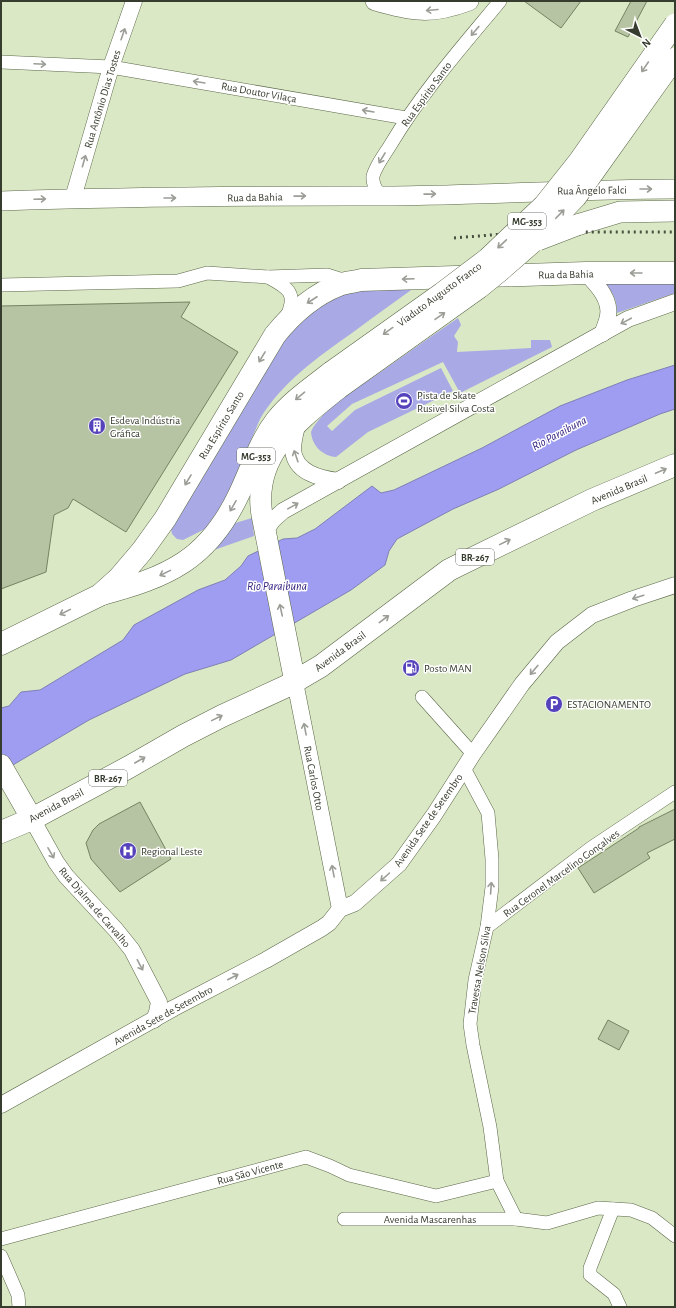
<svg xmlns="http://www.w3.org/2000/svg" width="676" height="1308" font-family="'Alegreya Sans',sans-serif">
	<rect width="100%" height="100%" fill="#dae8c5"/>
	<!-- green -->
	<g fill="#a8a9e5">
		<path d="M603 282H675V293L617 313C617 298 613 293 603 282Z"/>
		<path d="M414 288C393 303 372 318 352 333 318 357 281 383 260 419L226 500 205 529 183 540 177 539 172 534 171 529 289 331 300 318 340 295 367 289Z"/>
		<path d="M458 318 461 325 454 336 458 342 457 352 531 348V340H550L552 347 460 393 443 362 352 404 327 426 332 431 355 410 441 368 453 391 368 432 336 457C323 456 312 446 311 432 320 410 362 385 382 371 407 353 432 336 458 318Z"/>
		<path d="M252 518 254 536 214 550 232 524Z"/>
	</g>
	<!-- water -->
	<path fill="#9e9df1" stroke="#7f80b6" d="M675 365V409L660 414 576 450 499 489 453 509 397 539 389 551 385 565 351 590 231 660 185 674 89 720 1 772V708L9 706 21 692 40 690 123 640 134 625 198 590 225 580 241 566 248 556 283 539 297 538 315 529 372 486 381 493 394 490 482 448 560 406 627 380Z"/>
	<!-- building -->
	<g fill="#b7c4a3" stroke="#768363">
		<path d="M524 1H581L561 28Z"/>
		<path d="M631 1H647L628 37 615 31Z"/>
		<path d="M190 302 181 317 238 352 126 532 73 499 68 508 54 515 46 572 1 589V306Z"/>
		<path d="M140 802 171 859 120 892 91 859 86 843 93 830 99 824Z"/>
		<path d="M675 809V839L647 853 650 858 594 893 578 868 639 828V827Z"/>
		<path d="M608 1020 629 1031 619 1050 598 1039Z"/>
	</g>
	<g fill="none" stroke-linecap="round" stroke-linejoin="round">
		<!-- minor casing -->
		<g stroke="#5b6748" stroke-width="14">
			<g id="minor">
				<path d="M1 62 111 67 406 118"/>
				<path d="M380 195C376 190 372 184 373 176 376 165 385 154 391 144 422 92 462 47 500 1"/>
				<path d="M268 277C289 288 298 294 286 318"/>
				<path d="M1 285 178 281 207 273 268 277 327 275 349 282"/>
				<path d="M422 697 473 754"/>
				<path d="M464 768 488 813 492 859V887L487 927 475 980 470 1024 473 1045 490 1127 497 1181 516 1219"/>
				<path d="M487 927 591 848 675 792"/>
				<path d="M613 1209 590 1268V1275L614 1294 620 1307"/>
				<path d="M344 1219H516L547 1223 598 1208 631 1210 652 1218 675 1236"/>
				<path d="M1 1239 306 1157 330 1166 349 1175 436 1196 497 1181"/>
				<path d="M1 1256 18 1295 19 1307"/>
			</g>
		</g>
		<!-- tertiary casing -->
		<g stroke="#5b6748" stroke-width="17">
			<g id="tertiary">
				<path d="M73 198 111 67 134 1"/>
				<path d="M586 273C597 285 611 299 608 316 607 322 604 329 602 334"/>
				<path d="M298 422C296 431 293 440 293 450 295 473 320 478 338 481"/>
				<path d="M265 531 273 520 283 511 628 319 675 302"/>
				<path d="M295 682 340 909"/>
				<path d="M32 819 56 862 66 876 116 930 132 950 159 1002 157 1012 154 1020"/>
				<path d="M1 1105 174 1008 266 960 322 928 329 923 340 909 355 903 399 864 434 815 473 754 522 684 557 642 592 615 633 599 675 585"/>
			</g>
		</g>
		<!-- secondary casing -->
		<g stroke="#5b6748" stroke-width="20">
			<g id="secondary">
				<path d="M375 1C412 12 432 15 469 1"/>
				<path d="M1 201C117 197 234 196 350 196 458 197 567 189 675 189"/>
			</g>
		</g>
		<!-- primary casing -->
		<g stroke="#5b6748" stroke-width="22">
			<g id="primary">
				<path d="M577 225 620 212 675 211"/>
				<path d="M100 595C168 577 208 560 239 494 251 469 259 442 276 420 291 401 312 387 331 372"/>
				<path d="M295 682 262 515C252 455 298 421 339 388"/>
				<path d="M1 765 32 819"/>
			</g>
		</g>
		<!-- trunk casing -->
		<g stroke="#5b6748" stroke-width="23">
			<g id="trunk">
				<path d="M1 644 100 595 119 578 142 551 165 519 275 335C292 314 313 295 339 285 346 282 354 282 361 280L586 273H675"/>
				<path d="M1 832 32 819 129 767 183 736 222 716 287 686 321 666 449 570 459 565 592 500 675 465"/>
			</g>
		</g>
		<!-- minor -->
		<use href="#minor" stroke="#fff" stroke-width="13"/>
		<!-- tertiary -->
		<use href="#tertiary" stroke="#fff" stroke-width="16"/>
		<!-- secondary -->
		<use href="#secondary" stroke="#fff" stroke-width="19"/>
		<!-- primary -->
		<use href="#primary" stroke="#fff" stroke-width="21"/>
		<!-- trunk -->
		<use href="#trunk" stroke="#fff" stroke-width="22"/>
		<!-- rail -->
		<path stroke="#495040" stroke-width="3" stroke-dasharray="2 4" stroke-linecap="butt" d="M454 238 528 232H675"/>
		<!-- primary-bridge casing -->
		<g stroke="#5b6748" stroke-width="22" stroke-linecap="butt">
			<g id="primary-bridge">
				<path d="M538 240 577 225"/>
				<path d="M331 372 442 293 487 259 544 205 579 161 675 24"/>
				<path d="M339 388 479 288 500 271 532 243 576 197 675 58"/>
			</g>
		</g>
		<!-- primary-bridge -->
		<use href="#primary-bridge" stroke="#fff" stroke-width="21"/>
	</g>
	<!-- one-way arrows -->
	<defs><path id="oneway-shaft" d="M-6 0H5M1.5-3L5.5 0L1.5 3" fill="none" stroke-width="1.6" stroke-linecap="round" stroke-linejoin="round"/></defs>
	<g stroke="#9a9e96">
		<use href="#oneway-shaft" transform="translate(432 10) rotate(175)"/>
		<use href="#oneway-shaft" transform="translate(475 31) rotate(130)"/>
		<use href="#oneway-shaft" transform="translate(123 34) rotate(-71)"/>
		<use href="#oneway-shaft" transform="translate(40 64) rotate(3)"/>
		<use href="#oneway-shaft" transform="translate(645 67) rotate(124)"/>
		<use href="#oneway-shaft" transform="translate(199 82) rotate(-171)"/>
		<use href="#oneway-shaft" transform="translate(368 111) rotate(-170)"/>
		<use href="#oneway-shaft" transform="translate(382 158) rotate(121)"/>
		<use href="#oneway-shaft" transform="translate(84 161) rotate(-74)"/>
		<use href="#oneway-shaft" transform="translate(646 189)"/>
		<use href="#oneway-shaft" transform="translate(430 194) rotate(-1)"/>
		<use href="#oneway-shaft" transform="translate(300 196) rotate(-1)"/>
		<use href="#oneway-shaft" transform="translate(170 198)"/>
		<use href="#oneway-shaft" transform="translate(40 199) rotate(-2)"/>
		<use href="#oneway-shaft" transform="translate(560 214) rotate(-46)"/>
		<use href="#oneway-shaft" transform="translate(502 244) rotate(137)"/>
		<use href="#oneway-shaft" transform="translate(636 273) rotate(180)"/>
		<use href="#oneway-shaft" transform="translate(408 279) rotate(178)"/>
		<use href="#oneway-shaft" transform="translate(312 300) rotate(147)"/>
		<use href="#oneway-shaft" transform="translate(440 316) rotate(-35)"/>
		<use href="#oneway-shaft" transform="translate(626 321) rotate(152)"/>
		<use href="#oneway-shaft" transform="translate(388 331) rotate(144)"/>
		<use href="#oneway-shaft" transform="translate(262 357) rotate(121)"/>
		<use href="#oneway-shaft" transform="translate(300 396) rotate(140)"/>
		<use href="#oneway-shaft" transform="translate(296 456) rotate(-109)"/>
		<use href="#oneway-shaft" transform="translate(661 471) rotate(-23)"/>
		<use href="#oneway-shaft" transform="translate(188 480) rotate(121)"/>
		<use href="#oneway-shaft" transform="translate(233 506) rotate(120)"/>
		<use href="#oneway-shaft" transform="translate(293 506) rotate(-29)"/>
		<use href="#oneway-shaft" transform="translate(505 542) rotate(-26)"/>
		<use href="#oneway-shaft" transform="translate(165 573) rotate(154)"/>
		<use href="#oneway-shaft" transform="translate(638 597) rotate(162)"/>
		<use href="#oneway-shaft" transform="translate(281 610) rotate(-102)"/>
		<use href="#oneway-shaft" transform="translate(65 612) rotate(154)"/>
		<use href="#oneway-shaft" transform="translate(384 619) rotate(-37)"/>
		<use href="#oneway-shaft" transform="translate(534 670) rotate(130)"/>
		<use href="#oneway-shaft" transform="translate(217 718) rotate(-26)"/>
		<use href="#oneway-shaft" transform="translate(305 729) rotate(-101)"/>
		<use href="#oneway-shaft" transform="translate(140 760) rotate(-30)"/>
		<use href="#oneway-shaft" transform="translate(51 853) rotate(60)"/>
		<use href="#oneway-shaft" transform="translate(333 871) rotate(-101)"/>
		<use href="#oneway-shaft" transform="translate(385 877) rotate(138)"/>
		<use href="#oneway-shaft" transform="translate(491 888) rotate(-86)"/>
		<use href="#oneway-shaft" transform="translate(140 965) rotate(62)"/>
		<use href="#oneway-shaft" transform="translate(233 977) rotate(-27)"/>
	</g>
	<!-- icons -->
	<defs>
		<g id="stadium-disc" transform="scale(0.9)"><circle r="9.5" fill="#5443bb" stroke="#fff"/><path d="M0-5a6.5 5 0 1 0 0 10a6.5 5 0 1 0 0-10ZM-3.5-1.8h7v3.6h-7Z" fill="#fff"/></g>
		<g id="building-disc" transform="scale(0.9)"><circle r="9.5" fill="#5443bb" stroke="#fff"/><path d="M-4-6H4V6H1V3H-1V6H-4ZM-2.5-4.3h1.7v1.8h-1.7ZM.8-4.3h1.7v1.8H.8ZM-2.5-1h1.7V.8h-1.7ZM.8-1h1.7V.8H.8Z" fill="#fff"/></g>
		<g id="fuel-disc" transform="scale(0.9)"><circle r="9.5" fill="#5443bb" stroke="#fff"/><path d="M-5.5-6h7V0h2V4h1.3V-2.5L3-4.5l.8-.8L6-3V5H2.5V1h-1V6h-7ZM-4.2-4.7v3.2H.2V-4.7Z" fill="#fff"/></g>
		<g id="parking-disc" transform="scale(0.9)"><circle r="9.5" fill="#5443bb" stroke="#fff"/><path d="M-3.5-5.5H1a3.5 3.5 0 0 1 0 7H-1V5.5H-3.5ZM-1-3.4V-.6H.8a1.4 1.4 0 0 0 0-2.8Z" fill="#fff"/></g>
		<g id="hospital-disc" transform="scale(0.9)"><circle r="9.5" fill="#5443bb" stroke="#fff"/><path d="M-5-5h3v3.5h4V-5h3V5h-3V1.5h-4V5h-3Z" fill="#fff"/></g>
	</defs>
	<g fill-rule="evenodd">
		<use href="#stadium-disc" x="404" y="401"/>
		<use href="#building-disc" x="97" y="426"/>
		<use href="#fuel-disc" x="411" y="668"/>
		<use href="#parking-disc" x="554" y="704"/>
		<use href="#hospital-disc" x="128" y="851"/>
	</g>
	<g text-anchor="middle" stroke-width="3" stroke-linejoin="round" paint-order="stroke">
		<!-- shield labels -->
		<g fill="#fff" stroke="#72766d" stroke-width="1">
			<rect x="508" y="213" width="38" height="16" rx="3"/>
			<rect x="237" y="448" width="38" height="16" rx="3"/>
			<rect x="456" y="549" width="38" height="16" rx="3"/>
			<rect x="89" y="770" width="38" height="16" rx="3"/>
		</g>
		<g font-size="10" font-weight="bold" fill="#363c2e">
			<text x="527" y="225">MG-353</text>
			<text x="256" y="460">MG-353</text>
			<text x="475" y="561">BR-267</text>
			<text x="108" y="782">BR-267</text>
		</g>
		<!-- street labels -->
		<g font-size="11" fill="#363c2e" stroke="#fff">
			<text transform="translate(259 92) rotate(10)" y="4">Rua Doutor Vilaça</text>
			<text transform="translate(426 94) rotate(-54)" y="4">Rua Espírito Santo</text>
			<text transform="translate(102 99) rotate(-73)" y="4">Rua Antônio Dias Tostes</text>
			<text transform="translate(592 190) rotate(-1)" y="4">Rua Ângelo Falci</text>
			<text transform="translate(255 197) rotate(-1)" y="4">Rua da Bahia</text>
			<text transform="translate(566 274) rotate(-1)" y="4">Rua da Bahia</text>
			<text transform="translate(439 294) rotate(-36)" y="4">Viaduto Augusto Franco</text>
			<text transform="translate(221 425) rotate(-59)" y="4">Rua Espírito Santo</text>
			<text transform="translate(619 489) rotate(-23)" y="4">Avenida Brasil</text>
			<text transform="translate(340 651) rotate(-36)" y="4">Avenida Brasil</text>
			<text transform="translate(314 778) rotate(79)" y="4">Rua Carlos Otto</text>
			<text transform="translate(56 805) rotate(-28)" y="4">Avenida Brasil</text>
			<text transform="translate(428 820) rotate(-55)" y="4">Avenida Sete de Setembro</text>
			<text transform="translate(561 873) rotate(-36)" y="4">Rua Ceronel Marcelino Gonçalves</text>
			<text transform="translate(95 907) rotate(49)" y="4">Rua Djalma de Carvalho</text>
			<text transform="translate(479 970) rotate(-80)" y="4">Travessa Nelson Silva</text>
			<text transform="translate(163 1015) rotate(-29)" y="4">Avenida Sete de Setembro</text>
			<text transform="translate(250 1172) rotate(-15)" y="4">Rua São Vicente</text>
			<text x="430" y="1223">Avenida Mascarenhas</text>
		</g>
		<!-- poi labels -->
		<g font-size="11" fill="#363c2e" stroke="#fff" text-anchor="start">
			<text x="417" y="399">Pista de Skate<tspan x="417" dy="13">Rusivel Silva Costa</tspan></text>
			<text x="110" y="424">Esdeva Indústria<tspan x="110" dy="13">Gráfica</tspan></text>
			<text x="424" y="672">Posto MAN</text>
			<text x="567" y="708">ESTACIONAMENTO</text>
			<text x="141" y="855">Regional Leste</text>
		</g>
		<!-- water labels -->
		<g font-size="12" font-style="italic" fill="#32207e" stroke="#fff">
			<text transform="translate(559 433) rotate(-28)" y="4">Rio Paraibuna</text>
			<text x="277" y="590">Rio Paraibuna</text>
		</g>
	</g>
	<!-- border -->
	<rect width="676" height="1308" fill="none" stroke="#363c2e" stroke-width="4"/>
	<!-- north arrow -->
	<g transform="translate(640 36) rotate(138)" stroke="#ffffff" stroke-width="3" paint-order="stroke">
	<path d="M0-3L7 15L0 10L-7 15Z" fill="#363c2e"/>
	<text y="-6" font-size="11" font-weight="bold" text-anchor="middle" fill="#363c2e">N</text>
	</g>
</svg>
